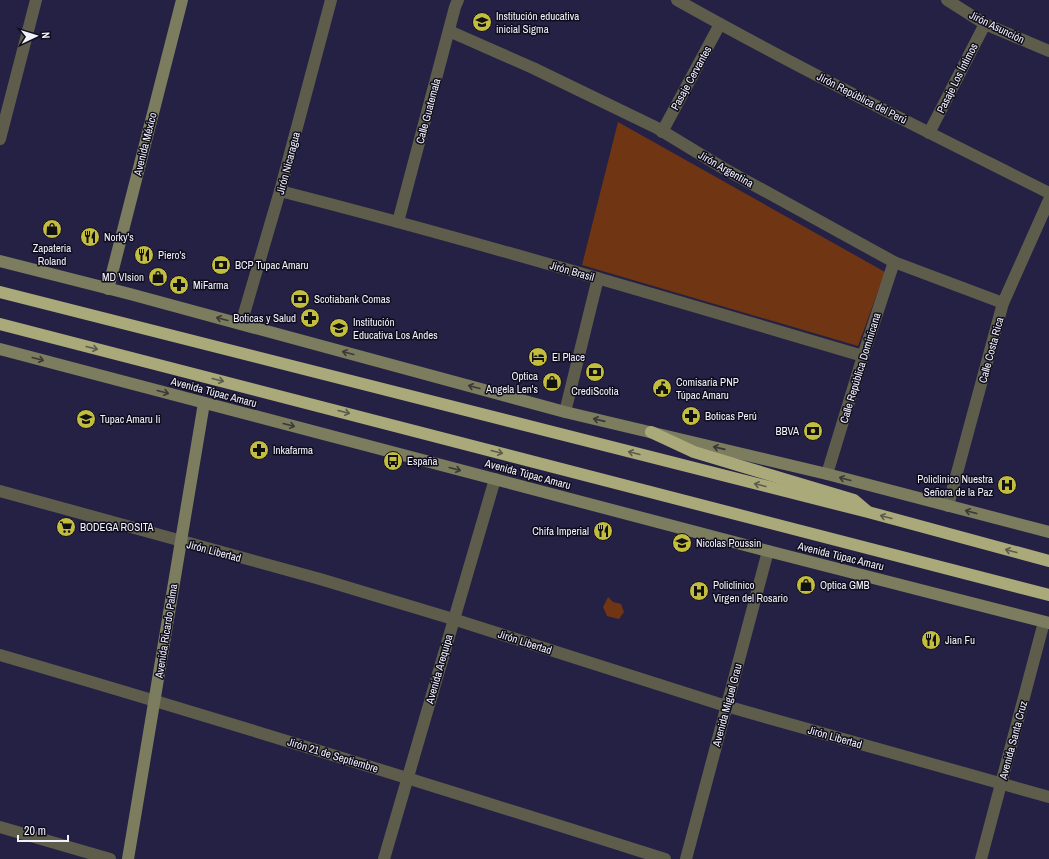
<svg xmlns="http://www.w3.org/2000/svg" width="1049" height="859" font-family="'Archivo Narrow',sans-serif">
	<rect width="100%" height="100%" fill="#252144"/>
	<!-- green -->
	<g fill="#703513">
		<path d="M618 122 885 272 858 346 582 265Z"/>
		<path d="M608 597 613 602 621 604 624 612 619 619 607 616 603 607Z"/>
	</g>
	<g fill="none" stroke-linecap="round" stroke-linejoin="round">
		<!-- street -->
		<g stroke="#5e5d4b" stroke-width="12">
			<path d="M677 0C798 68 924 130 1049 193"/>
			<path d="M947 0 985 24 1049 51"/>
			<path d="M449 31 533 68 657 128 723 168 894 262 1003 303"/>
			<path d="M662 132 720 24"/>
			<path d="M929 133 985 24"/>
			<path d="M0 139 36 0"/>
			<path d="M280 191C476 241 669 299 863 356"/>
			<path d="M398 222 455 7 458 0"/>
			<path d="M241 324 280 191 331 0"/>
			<path d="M565 412 598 278"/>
			<path d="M827 474 863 356 894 262"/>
			<path d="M0 491 320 579 453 619 726 706 1049 797"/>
			<path d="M948 506 1003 303 1049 200"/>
			<path d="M0 655C223 720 444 789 665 859"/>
			<path d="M0 827 110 859"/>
			<path d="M384 859 495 479"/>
			<path d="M686 859 768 551"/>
			<path d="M981 859 1044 622"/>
		</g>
		<!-- secondary -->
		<g stroke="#7c7c5e" stroke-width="12">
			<path d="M0 261 130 294 565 412 827 474 1049 532"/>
			<path d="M108 289 182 0"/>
			<path d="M0 349 768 551 1049 623"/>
			<path d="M128 859 204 403"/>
		</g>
		<!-- highway -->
		<g stroke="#a9a97a" stroke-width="12">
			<path d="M0 292 868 512 1049 561"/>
			<path d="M0 324 1049 595"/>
			<path d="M651 432 694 452 854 500 867 511"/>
		</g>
	</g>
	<!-- one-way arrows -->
	<defs><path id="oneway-shaft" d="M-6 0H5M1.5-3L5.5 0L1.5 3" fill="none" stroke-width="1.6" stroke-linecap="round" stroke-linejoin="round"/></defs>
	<g stroke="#3b3937">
		<use href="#oneway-shaft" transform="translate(222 319) rotate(-165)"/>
		<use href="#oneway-shaft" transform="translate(348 353) rotate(-165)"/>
		<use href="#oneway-shaft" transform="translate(38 359) rotate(15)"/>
		<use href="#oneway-shaft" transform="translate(474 387) rotate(-165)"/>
		<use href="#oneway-shaft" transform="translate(163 392) rotate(15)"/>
		<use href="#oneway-shaft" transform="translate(599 420) rotate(-167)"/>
		<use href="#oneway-shaft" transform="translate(289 425) rotate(15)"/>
		<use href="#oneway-shaft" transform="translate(719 448) rotate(-167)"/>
		<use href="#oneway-shaft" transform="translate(455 469) rotate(15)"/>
		<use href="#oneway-shaft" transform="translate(845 479) rotate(-165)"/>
		<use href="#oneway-shaft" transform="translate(971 512) rotate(-165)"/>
	</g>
	<g stroke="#5c5b4c">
		<use href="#oneway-shaft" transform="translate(92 348) rotate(14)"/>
		<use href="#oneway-shaft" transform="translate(218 380) rotate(14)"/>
		<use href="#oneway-shaft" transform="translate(344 412) rotate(14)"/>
		<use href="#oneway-shaft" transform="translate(497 452) rotate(14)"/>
		<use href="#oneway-shaft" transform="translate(634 453) rotate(-166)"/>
		<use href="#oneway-shaft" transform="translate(760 485) rotate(-166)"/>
		<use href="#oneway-shaft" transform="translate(886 517) rotate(-165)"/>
		<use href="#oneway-shaft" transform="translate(1011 551) rotate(-165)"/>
	</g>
	<!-- icons -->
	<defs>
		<g id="school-disc" transform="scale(1)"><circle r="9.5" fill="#c2bd3f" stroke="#0f0d1d"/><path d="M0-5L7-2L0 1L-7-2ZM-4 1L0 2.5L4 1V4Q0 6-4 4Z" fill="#111"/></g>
		<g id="shop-disc" transform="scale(1)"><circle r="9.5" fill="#c2bd3f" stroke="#0f0d1d"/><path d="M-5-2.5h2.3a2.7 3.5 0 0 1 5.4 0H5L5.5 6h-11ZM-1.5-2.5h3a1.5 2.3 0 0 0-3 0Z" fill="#111"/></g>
		<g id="restaurant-disc" transform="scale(1)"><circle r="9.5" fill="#c2bd3f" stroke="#0f0d1d"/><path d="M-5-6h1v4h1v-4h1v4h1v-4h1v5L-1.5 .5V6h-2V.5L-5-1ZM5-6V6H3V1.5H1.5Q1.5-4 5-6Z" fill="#111"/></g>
		<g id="bank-disc" transform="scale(1)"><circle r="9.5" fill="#c2bd3f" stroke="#0f0d1d"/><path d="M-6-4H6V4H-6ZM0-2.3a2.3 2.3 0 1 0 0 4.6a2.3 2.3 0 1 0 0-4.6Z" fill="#111"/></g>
		<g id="pharmacy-disc" transform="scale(1)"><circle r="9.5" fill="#c2bd3f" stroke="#0f0d1d"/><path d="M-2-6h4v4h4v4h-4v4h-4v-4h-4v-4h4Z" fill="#111"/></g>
		<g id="hotel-disc" transform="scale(1)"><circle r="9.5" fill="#c2bd3f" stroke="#0f0d1d"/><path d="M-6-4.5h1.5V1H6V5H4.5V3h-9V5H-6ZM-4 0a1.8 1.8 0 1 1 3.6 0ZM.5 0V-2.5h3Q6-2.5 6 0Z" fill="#111"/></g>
		<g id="civic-disc" transform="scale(1)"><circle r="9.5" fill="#c2bd3f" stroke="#0f0d1d"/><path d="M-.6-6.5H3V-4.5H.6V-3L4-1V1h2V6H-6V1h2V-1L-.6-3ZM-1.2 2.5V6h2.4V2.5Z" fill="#111"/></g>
		<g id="bus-disc" transform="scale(1)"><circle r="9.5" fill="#c2bd3f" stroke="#0f0d1d"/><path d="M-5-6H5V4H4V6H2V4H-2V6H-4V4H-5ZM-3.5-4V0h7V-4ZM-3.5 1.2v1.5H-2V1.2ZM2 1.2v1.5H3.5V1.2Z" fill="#111"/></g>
		<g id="hospital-disc" transform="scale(1)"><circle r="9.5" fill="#c2bd3f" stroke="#0f0d1d"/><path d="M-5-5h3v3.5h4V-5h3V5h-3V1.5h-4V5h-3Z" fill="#111"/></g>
		<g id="supermarket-disc" transform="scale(1)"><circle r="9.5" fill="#c2bd3f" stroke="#0f0d1d"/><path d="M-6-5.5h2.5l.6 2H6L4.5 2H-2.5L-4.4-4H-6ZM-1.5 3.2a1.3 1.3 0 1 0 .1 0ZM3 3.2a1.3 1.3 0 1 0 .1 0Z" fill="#111"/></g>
	</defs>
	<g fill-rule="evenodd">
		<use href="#school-disc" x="482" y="22"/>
		<use href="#shop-disc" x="52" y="229"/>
		<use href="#restaurant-disc" x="90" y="237"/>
		<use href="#restaurant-disc" x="144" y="255"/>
		<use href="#bank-disc" x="221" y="265"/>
		<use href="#shop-disc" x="158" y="277"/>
		<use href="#pharmacy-disc" x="179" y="285"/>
		<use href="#bank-disc" x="300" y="299"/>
		<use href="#pharmacy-disc" x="310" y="318"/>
		<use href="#school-disc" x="339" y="328"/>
		<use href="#hotel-disc" x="538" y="357"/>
		<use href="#bank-disc" x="595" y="372"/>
		<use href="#shop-disc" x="552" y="382"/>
		<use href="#civic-disc" x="662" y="388"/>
		<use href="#pharmacy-disc" x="691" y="416"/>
		<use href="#school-disc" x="86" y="419"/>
		<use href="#bank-disc" x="813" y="431"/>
		<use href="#pharmacy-disc" x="259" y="450"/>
		<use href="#bus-disc" x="393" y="461"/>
		<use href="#hospital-disc" x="1007" y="485"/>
		<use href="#supermarket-disc" x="66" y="527"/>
		<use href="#restaurant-disc" x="603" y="531"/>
		<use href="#school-disc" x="682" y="543"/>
		<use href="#shop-disc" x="806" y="585"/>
		<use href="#hospital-disc" x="699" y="591"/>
		<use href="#restaurant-disc" x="931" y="640"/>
	</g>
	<g text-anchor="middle" stroke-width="3" stroke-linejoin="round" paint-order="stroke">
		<!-- poi labels -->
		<g font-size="11" fill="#f2f2fb" stroke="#0f0d1d" text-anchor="start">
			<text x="496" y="20">Institución educativa<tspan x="496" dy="13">inicial Sigma</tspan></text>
			<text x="104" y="241">Norky's</text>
			<text x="52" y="252" text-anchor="middle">Zapateria<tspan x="52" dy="13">Roland</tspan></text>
			<text x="158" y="259">Piero's</text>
			<text x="235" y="269">BCP Tupac Amaru</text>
			<text x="144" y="281" text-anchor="end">MD VIsion</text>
			<text x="193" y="289">MiFarma</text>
			<text x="314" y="303">Scotiabank Comas</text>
			<text x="296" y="322" text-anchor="end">Boticas y Salud</text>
			<text x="353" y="326">Institución<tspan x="353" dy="13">Educativa Los Andes</tspan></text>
			<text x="552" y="361">El Place</text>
			<text x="538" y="380" text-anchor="end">Optica<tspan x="538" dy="13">Angela Len's</tspan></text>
			<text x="676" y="386">Comisaría PNP<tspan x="676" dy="13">Túpac Amaru</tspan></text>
			<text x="595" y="395" text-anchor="middle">CrediScotia</text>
			<text x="705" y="420">Boticas Perú</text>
			<text x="100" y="423">Tupac Amaru Ii</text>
			<text x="799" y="435" text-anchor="end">BBVA</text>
			<text x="273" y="454">Inkafarma</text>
			<text x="407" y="465">España</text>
			<text x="993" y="483" text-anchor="end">Policlinico Nuestra<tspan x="993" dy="13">Señora de la Paz</tspan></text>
			<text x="80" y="531">BODEGA ROSITA</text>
			<text x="589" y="535" text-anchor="end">Chifa Imperial</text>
			<text x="696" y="547">Nicolas Poussin</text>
			<text x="713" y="589">Policlinico<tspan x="713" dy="13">Virgen del Rosario</tspan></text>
			<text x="820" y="589">Optica GMB</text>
			<text x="945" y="644">Jian Fu</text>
		</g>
		<!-- street labels -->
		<g font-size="11" fill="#f2f2fb" stroke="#0f0d1d">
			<text transform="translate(997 27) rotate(26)" y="4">Jirón Asunción</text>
			<text transform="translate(691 78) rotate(-61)" y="4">Pasaje Cervantes</text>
			<text transform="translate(957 78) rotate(-63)" y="4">Pasaje Los Íntimos</text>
			<text transform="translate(862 98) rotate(27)" y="4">Jirón República del Perú</text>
			<text transform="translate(428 111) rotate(-75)" y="4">Calle Guatemala</text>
			<text transform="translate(145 144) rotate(-76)" y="4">Avenida México</text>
			<text transform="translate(288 163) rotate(-75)" y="4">Jirón Nicaragua</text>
			<text transform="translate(726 169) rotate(30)" y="4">Jirón Argentina</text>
			<text transform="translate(572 271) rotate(16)" y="4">Jirón Brasil</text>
			<text transform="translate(991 350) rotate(-75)" y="4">Calle Costa Rica</text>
			<text transform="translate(860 368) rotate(-73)" y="4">Calle República Dominicana</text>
			<text transform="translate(214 392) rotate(15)" y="4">Avenida Túpac Amaru</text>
			<text transform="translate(528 474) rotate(15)" y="4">Avenida Túpac Amaru</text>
			<text transform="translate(214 551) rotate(15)" y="4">Jirón Libertad</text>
			<text transform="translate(841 556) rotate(14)" y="4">Avenida Túpac Amaru</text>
			<text transform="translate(166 631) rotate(-81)" y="4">Avenida Ricardo Palma</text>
			<text transform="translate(525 642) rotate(18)" y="4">Jirón Libertad</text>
			<text transform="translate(439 669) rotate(-74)" y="4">Avenida Arequipa</text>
			<text transform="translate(727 705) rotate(-75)" y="4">Avenida Miguel Grau</text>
			<text transform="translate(835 737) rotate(16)" y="4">Jirón Libertad</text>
			<text transform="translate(1013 740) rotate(-75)" y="4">Avenida Santa Cruz</text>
			<text transform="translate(333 755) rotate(17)" y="4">Jirón 21 de Septiembre</text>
		</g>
	</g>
	<!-- north arrow -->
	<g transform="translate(36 36) rotate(86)" stroke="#0f0d1d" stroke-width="3" paint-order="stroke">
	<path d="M0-3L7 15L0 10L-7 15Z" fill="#f2f2fb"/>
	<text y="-6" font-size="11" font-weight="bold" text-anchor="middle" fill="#f2f2fb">N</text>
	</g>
	<!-- scale -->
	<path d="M18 835v6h50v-6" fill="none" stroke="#f2f2fb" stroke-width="2"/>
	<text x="24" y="835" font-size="12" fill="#f2f2fb" stroke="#0f0d1d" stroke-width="3" paint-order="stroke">20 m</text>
</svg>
